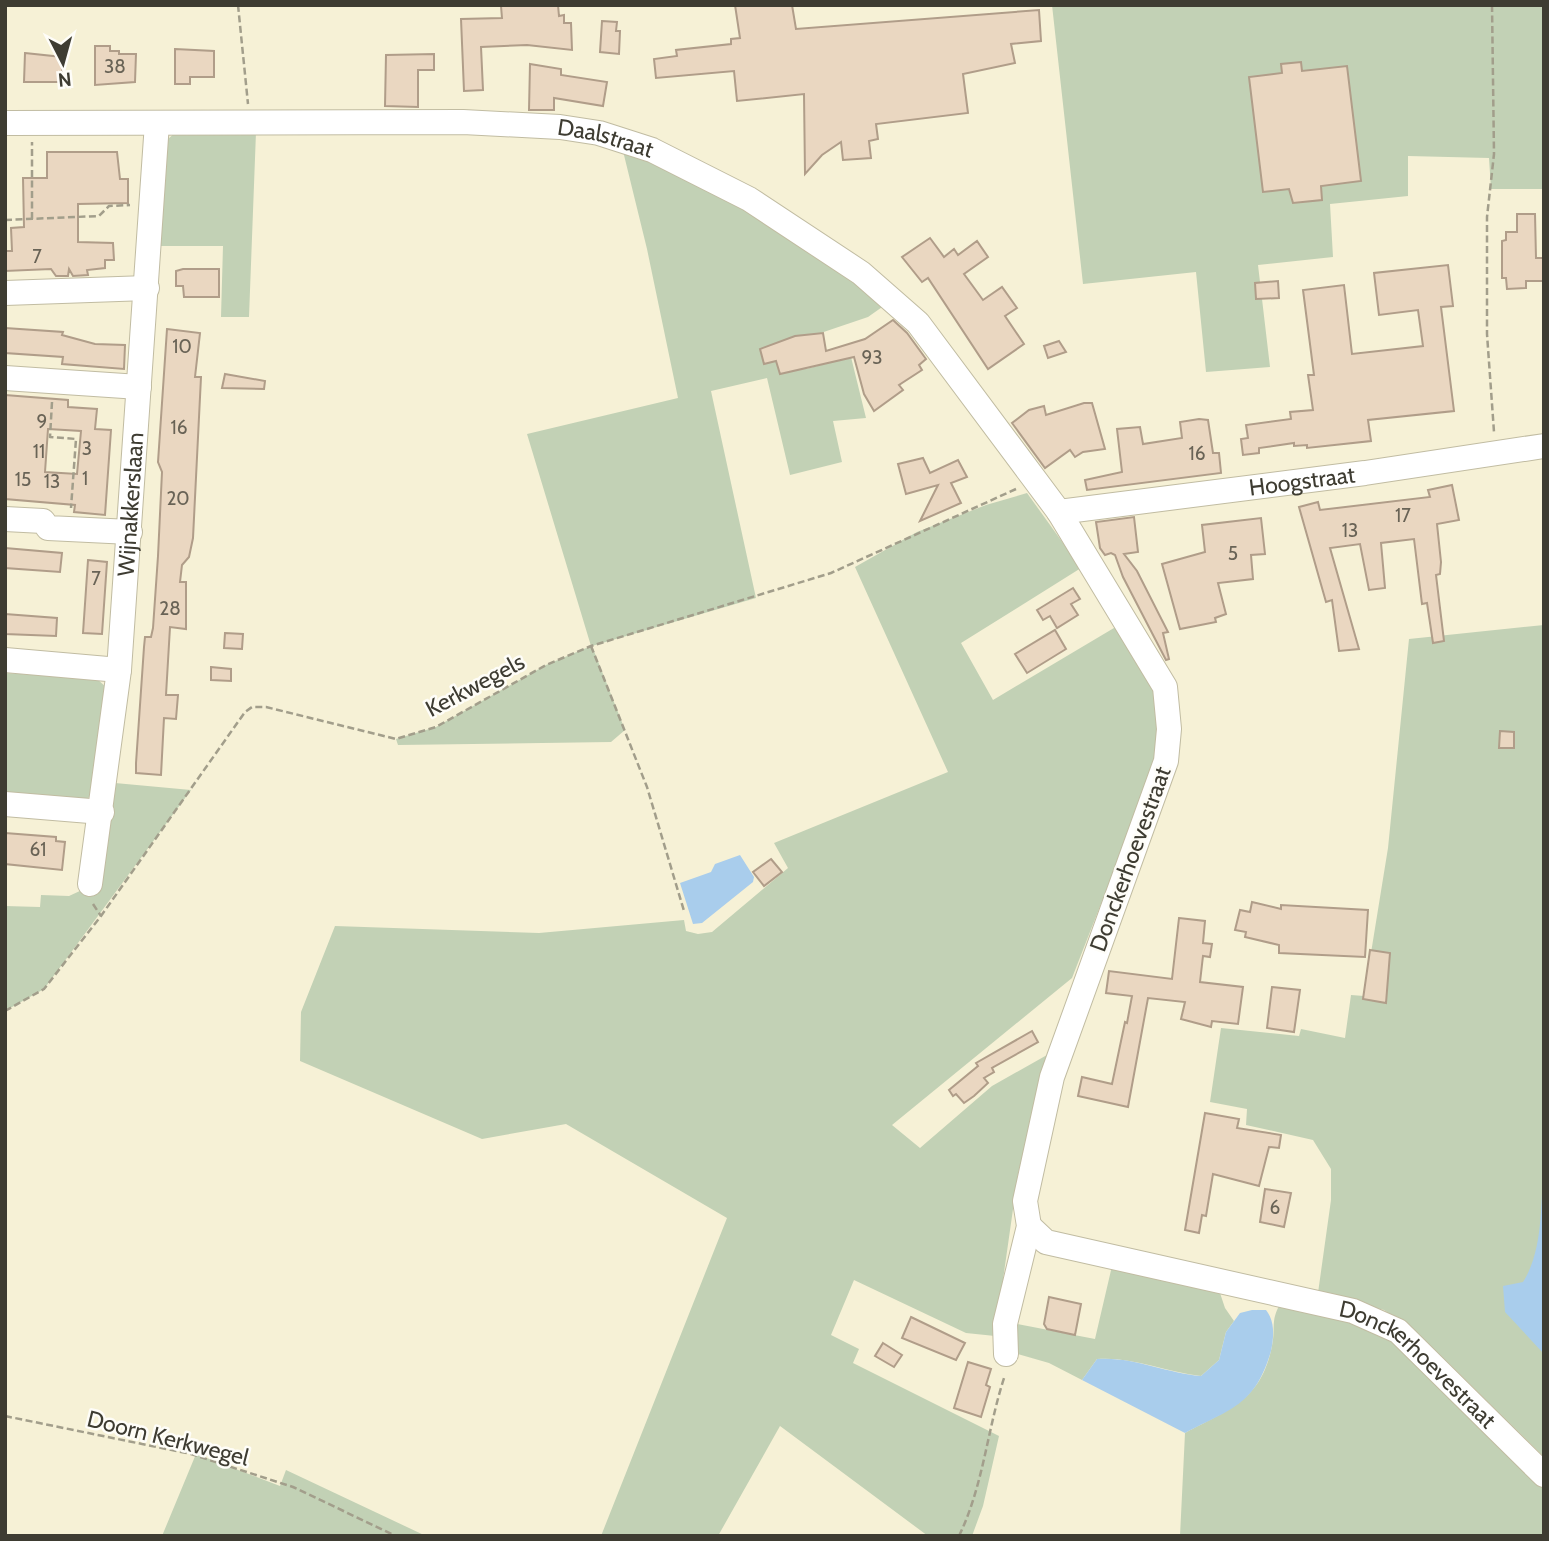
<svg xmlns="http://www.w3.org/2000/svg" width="1549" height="1541" font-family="Cabin,sans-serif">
	<rect width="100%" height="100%" fill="#f6f1d6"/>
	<!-- green -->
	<g fill="#c2d1b5">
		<path d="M1052 5H1544V189H1491L1489 158 1408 156V196L1330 204 1333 257 1258 265 1270 367 1206 372 1196 272 1083 284Z"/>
		<path d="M178 130 256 132 249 317H221L223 246H156L167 140Z"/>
		<path d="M623 151 717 191 792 236 885 305 868 317 800 340 806 369 851 357 866 418 833 421 842 462 790 475 767 378 711 391 756 598 592 646 625 730 611 742 398 745 396 739 436 727 546 665 591 646 527 434 678 398 647 249Z"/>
		<path d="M1027 493 1081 568 961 643 993 700 1119 625 1155 687 1162 709 1154 768 1072 978 892 1125 920 1148 992 1086 1047 1055 1018 1174 995 1336 966 1333 854 1280 831 1335 859 1349 853 1363 999 1436 983 1506 972 1536H928L780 1426 718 1536H601L727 1218 566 1124 482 1139 300 1061 301 1012 335 926 539 933 684 920 686 931 698 934 712 932 788 868 774 843 948 772 855 567 917 532 986 505Z"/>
		<path d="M1544 625V1457L1419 1334 1384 1310 1318 1293 1331 1200V1169L1313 1140 1246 1125 1247 1109 1210 1102 1221 1028 1299 1036 1301 1029 1345 1038 1351 995 1364 996 1388 848 1409 639Z"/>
		<path d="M5 673 97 679 107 688 90 797 78 802 5 797Z"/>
		<path d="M115 783 191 790 44 989 5 1011V906L40 907 41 895 69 896 95 884Z"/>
		<path d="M1112 1266 1219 1290 1225 1308 1234 1321 1226 1332 1219 1360 1201 1376C1166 1372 1131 1356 1097 1359L1082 1380 1049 1363 1011 1352 1012 1323 1095 1339Z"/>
		<path d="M1280 1304 1386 1332 1544 1484V1536H1180L1185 1433C1229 1409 1261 1401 1272 1346 1276 1328 1270 1322 1280 1304Z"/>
		<path d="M196 1454 280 1486 286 1470 426 1536H162Z"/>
	</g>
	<!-- water -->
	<g fill="#a9cdec">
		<path d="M740 855 754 877 753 882 702 923 693 924 680 883 711 872 715 864Z"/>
		<path d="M1544 1166V1354L1505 1312 1503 1286 1523 1282C1544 1249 1540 1204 1544 1166Z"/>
		<path d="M1252 1310H1266C1275 1321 1274 1337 1271 1351 1255 1406 1230 1409 1185 1433L1082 1380 1097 1359C1132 1356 1166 1373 1201 1376L1219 1360 1226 1332 1240 1313Z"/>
	</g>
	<!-- building -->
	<g fill="#ead7c1" stroke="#b09d89" stroke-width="2" fill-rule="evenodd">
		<path d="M558 5 559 16 564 15V23H571L572 50 527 45 481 47 483 90 464 91 461 19 502 18 501 6Z"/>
		<path d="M735 5H792L796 29 1039 10 1041 41 1011 44 1015 63 963 74 968 113 876 124 878 139 869 141 871 158 843 160 841 142 822 155 805 174 804 94 737 101 734 71 656 78 654 59 677 56 676 50 731 44V39L740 38Z"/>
		<path d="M602 21 617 22 616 31H620L619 54 600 52Z"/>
		<path d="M95 46H110V51H119V54H136L135 82 95 85Z"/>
		<path d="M175 49 214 51V77H190V84H175Z"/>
		<path d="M25 53 62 57V82H24Z"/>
		<path d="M434 54V70H418V107L385 106 386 55Z"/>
		<path d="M1301 62 1302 71 1347 66 1361 181 1321 186 1322 200 1293 203 1289 189 1263 192 1249 77 1282 73 1281 64Z"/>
		<path d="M530 64 561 69V75L607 82 603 106 554 98V110H529Z"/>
		<path d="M47 152H117L120 179H128V203L78 204V242L113 243 114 260H105V268L87 270 88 275 73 276 69 269 68 276H56L51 269 5 271V251H12L11 228 24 227 23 178H47Z"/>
		<path d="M1517 214H1535L1536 258H1544V281H1526V288L1507 289 1506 278H1502V241L1506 240V232H1517Z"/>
		<path d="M930 238 944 257 954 249 958 255 977 241 988 257 964 274 983 300 1002 287 1017 308 1005 316 1024 344 988 369 928 278 922 282 902 257Z"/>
		<path d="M1448 265 1453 306 1441 307 1454 411 1368 420 1371 441 1307 448V445L1294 446V443L1259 448V453L1243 455 1241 439 1248 438 1246 425 1291 419 1290 412 1313 410 1308 375H1314L1303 290 1344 285 1352 354 1423 346 1418 310 1379 315 1374 273Z"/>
		<path d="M183 269H219V297H184L183 286H176V271Z"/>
		<path d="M1278 281 1279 298 1256 299 1255 283Z"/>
		<path d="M893 320 907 333 926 359 919 365 922 370 899 385 903 390 874 411 864 394 854 357 780 374 776 361 764 364 760 349 795 336 823 333 826 351 865 339Z"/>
		<path d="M5 328 63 332 62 335 95 344 125 345 124 369 62 364 63 357 5 353Z"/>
		<path d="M167 329 200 333 195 377H201L193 538 189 557 182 565 180 582H186V629L170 627 166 695H178L176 719 164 718 161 775 136 773V763L144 647 145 637H151L153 628 158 556 162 472 158 462Z"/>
		<path d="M1059 341 1066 352 1048 358 1044 346Z"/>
		<path d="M225 374 265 381 264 389 222 388Z"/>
		<path d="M5 395 68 400V407L97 409 95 429 111 430 105 515 74 512 75 505 5 499ZM48 429 81 431 77 474 45 472Z"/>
		<path d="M1084 403H1092L1105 449 1083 452 1075 457 1070 450 1045 468 1012 423 1029 410 1044 406 1046 415Z"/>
		<path d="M1199 419 1208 420 1213 453H1219L1221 473 1087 490 1085 480 1122 472 1117 429 1140 427 1143 444 1182 438 1180 422Z"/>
		<path d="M923 458 930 473 958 460 967 477 951 483 961 503 920 521 938 485 906 494 898 464Z"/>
		<path d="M1452 485 1459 520 1437 524 1441 562 1440 574 1436 575 1444 641 1433 643 1427 603 1422 604 1414 539 1381 543 1385 588 1369 590 1360 544 1330 548 1359 649 1339 651 1332 600 1326 602 1299 507 1318 502 1320 510 1430 497 1428 490Z"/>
		<path d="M1134 517 1138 552 1124 554 1137 571 1168 632 1163 633 1169 659 1166 660 1123 577 1115 555 1111 553 1105 555 1100 548 1096 522Z"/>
		<path d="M1261 518 1265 554 1251 555 1253 579 1218 583 1226 614 1215 618 1216 622 1180 629 1162 564 1205 552 1202 525Z"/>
		<path d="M5 548 62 553 60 572 5 568Z"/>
		<path d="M88 560 107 562 102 634 83 633Z"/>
		<path d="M1073 588 1080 599 1071 604 1078 615 1057 628 1050 616 1043 620 1037 610Z"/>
		<path d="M5 614 57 618 56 636 5 634Z"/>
		<path d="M1055 630 1066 649 1027 673 1015 654Z"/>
		<path d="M225 633 243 634 242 649 224 648Z"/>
		<path d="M211 667 231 669V681L211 680Z"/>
		<path d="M1500 731 1514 732V748H1499Z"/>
		<path d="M5 833 56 837V841L65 842 62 870 5 864Z"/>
		<path d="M771 859 782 872 764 886 753 872Z"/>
		<path d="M1252 902 1281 909V905L1368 910 1365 957 1279 953V945L1245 937 1246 932 1235 930 1240 910 1250 912Z"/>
		<path d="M1179 918 1205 921 1203 943 1212 944 1210 957 1203 956 1200 982 1243 987 1238 1024 1212 1021 1211 1027 1181 1019 1185 1002 1148 998 1128 1107 1078 1096 1082 1077 1112 1084 1125 1022 1127 1023 1132 996 1106 993 1109 971 1172 979Z"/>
		<path d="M1370 950 1390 953 1386 1003 1363 999Z"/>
		<path d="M1272 987 1300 990 1294 1032 1267 1028Z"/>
		<path d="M1032 1031 1038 1042 992 1068 994 1072 984 1078 988 1083 974 1096 964 1103 956 1094 953 1096 949 1090 978 1066 976 1063Z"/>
		<path d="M1205 1113 1239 1119 1237 1128 1281 1135 1279 1148 1269 1147 1259 1186 1213 1174 1206 1216 1202 1215 1199 1233 1185 1230Z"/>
		<path d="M1265 1189 1291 1193 1284 1227 1260 1222Z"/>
		<path d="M1049 1297 1081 1304 1075 1335 1047 1329 1044 1324Z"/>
		<path d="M911 1317 965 1343 956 1360 902 1338Z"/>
		<path d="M883 1343 902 1355 894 1367 875 1356Z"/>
		<path d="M968 1362 991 1369 986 1385 990 1387 981 1417 954 1408Z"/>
	</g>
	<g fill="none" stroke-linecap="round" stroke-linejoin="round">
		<!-- minor casing -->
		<g stroke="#c1bca2" stroke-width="26">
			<g id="minor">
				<path id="s1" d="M5 123 463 122 560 127 599 133 652 150 749 199 861 273 918 323 1059 512 1165 687 1169 729 1166 761 1052 1077 1025 1201 1029 1226 1005 1324 1006 1354"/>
				<path d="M5 293 147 288"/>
				<path d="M5 378 139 387"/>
				<path id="s2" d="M1059 512 1365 473 1544 446"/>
				<path d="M5 519 43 521 48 528 130 532"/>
				<path d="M5 660 119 670"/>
				<path d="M5 804 102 812"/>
				<path id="s3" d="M90 884 119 670 157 123"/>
				<path id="s4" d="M1029 1226 1046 1242 1353 1311 1398 1331 1544 1475"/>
			</g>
		</g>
		<!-- path -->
		<g stroke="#a29e8b" stroke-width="2.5" stroke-dasharray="7 3.5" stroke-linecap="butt">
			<path d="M238 5 248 104"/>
			<path d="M1492 5 1494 154 1487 217V334L1494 432"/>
			<path d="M32 219V142"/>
			<path d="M5 220 99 216 109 206 130 205"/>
			<path d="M52 402 50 437 76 439 71 508"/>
			<path d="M591 646 647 787 684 911"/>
			<path d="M93 904 101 916"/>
			<path d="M5 1011 44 989 101 916 245 712 252 707H266L396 739 436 727 546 665 591 646 831 573 1016 489"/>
			<path d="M5 1416 191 1454 293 1487 396 1536"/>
			<path d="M959 1536C984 1484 987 1429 1005 1375"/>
		</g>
		<!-- minor -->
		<use href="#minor" stroke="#fff" stroke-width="24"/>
	</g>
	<g text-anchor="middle" stroke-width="5" stroke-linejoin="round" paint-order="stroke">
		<!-- number labels -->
		<g font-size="19" fill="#696356">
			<text x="115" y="73">38</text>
			<text x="37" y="263">7</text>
			<text x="182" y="353">10</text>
			<text x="872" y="364">93</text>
			<text x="42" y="428">9</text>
			<text x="179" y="434">16</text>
			<text x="87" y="455">3</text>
			<text x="39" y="458">11</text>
			<text x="1197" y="460">16</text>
			<text x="85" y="485">1</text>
			<text x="23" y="486">15</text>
			<text x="52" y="488">13</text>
			<text x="178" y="505">20</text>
			<text x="1403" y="522">17</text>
			<text x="1350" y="537">13</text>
			<text x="1233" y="560">5</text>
			<text x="96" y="585">7</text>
			<text x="170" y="615">28</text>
			<text x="38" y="856">61</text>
			<text x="1275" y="1214">6</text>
		</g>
		<!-- street labels -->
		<g font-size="23" fill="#3e3c32" stroke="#fefdf8">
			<text dy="8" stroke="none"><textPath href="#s1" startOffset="602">Daalstraat</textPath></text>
			<text dy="8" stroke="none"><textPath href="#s2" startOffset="245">Hoogstraat</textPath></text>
			<text dy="8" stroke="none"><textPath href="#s3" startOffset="382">Wijnakkerslaan</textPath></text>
			<text transform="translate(475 685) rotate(-28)" y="8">Kerkwegels</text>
			<text transform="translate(1130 859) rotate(-70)" y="8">Donckerhoevestraat</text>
			<text dy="8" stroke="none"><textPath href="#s4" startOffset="422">Donckerhoevestraat</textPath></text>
			<text transform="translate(168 1438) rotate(14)" y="8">Doorn Kerkwegel</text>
		</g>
	</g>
	<!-- border -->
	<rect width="1549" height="1541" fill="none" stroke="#3e3c32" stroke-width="14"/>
	<!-- north arrow -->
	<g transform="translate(63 63) rotate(174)" stroke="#fefdf8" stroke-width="5" paint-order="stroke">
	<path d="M0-5L12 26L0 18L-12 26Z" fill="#3e3c32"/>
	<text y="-10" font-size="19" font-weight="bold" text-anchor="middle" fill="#3e3c32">N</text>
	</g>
</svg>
